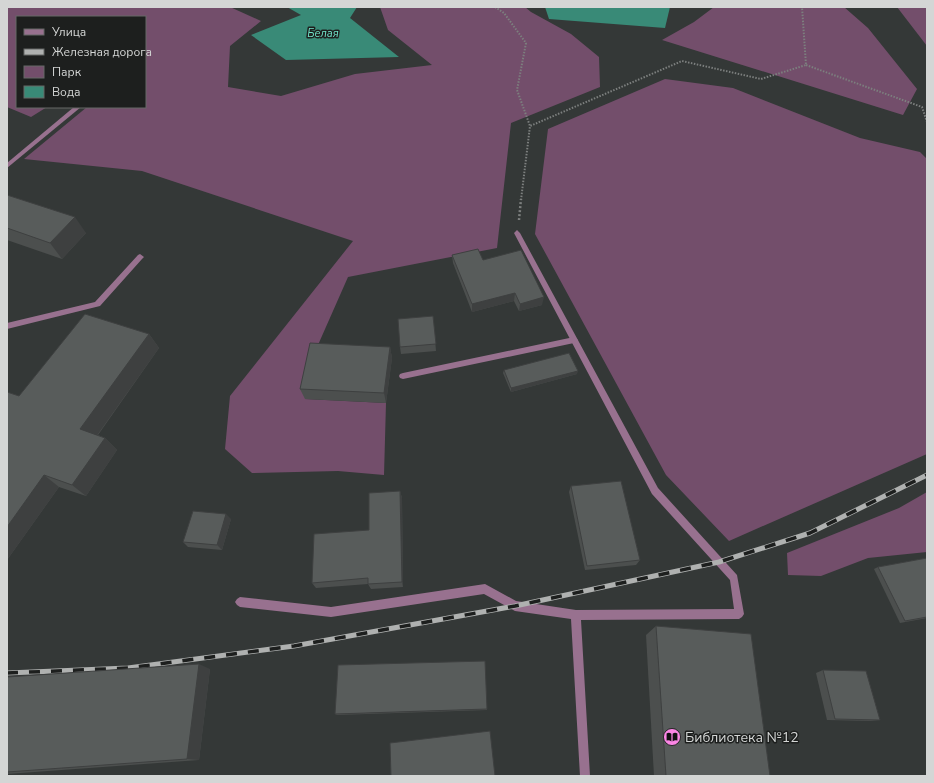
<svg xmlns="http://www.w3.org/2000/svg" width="934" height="783" font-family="'Nunito Sans',sans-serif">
	<rect width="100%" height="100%" fill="#343837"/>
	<!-- green -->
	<g fill="#734e6b">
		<path d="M7 7H230L261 21 230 46 228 87 281 96 355 74 432 65 388 30 380 7H525L531 12 571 34 599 57 600 87 511 123 497 248 348 277 314 354 305 399 386 403 384 475 338 471 252 473 225 449 230 396 353 241 142 171 24 159 87 107H145V17H17V107H47L31 117 7 107Z"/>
		<path d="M714 7H844L868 28 917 89 903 115 662 40 694 22Z"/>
		<path d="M897 7H927V46Z"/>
		<path d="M665 79 733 88 860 138 920 152 927 159V454L729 541 666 475 535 234 548 129Z"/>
		<path d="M927 492V552L868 558 821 576 788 575 787 553 899 508Z"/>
	</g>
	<!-- water -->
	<g fill="#398a77">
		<path d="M287 7H357L350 18 399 57 286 60 251 35 301 15Z"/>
		<path d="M545 7H670L665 28 549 19Z"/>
	</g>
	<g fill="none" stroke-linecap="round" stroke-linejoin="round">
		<!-- path-far1 -->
		<g stroke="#7c7f7e" stroke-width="2" stroke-dasharray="1.5 1.5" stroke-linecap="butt">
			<path d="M495 7 504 13 526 43 517 90 530 126"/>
			<path d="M806 65 922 107 927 122"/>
			<path d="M521 200 530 126 682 61 761 79 806 65 802 7"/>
		</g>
		<!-- path -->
		<path stroke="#7c7f7e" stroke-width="2.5" stroke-dasharray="2 2" stroke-linecap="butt" d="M519 220 521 199"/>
		<!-- service -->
		<g fill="#98718f" fill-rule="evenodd">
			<path d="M74 107H81L7 168V163Z"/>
			<path d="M140 254 144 257 142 259 100 306 7 329V323L95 302 138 255Z"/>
			<path d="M574 337 578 340 574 343 403 379 400 378 399 376 400 374 403 373Z"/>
		</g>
		<!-- minor -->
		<path fill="#98718f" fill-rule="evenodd" d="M517 230 520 233 658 488 737 575 744 614 742 617 739 619 581 620 590 776H580L571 619 515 611 484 594 331 617 240 607 237 605 235 602 237 599 240 597 331 607 485 584 516 601 576 610 734 609 730 580 652 494 514 233Z"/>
		<!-- rail casing -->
		<g stroke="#afb1b0" stroke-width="5">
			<path id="rail" d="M7 673 128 668 294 646 515 606 719 562 810 533 927 475"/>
		</g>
		<!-- rail -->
		<use href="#rail" stroke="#1d1f1e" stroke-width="3.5" stroke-dasharray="11" stroke-linecap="butt"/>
	</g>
	<!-- wall -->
	<g fill="#4c4f4e">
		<path d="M7 195 86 233 62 259 7 240Z"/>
		<path d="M452 255 483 260 542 305 519 311 514 301 472 312 453 263Z"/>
		<path d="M433 316 436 351 401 354 400 347Z"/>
		<path d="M149 334 159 348 98 435 105 438 117 450 86 496 59 487 7 560V392L19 396Z"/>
		<path d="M390 347 392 358 386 403 305 399 300 389Z"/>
		<path d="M504 370 577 374 511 392 503 373Z"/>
		<path d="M571 486 640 560 636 565 585 570 569 492Z"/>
		<path d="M400 491 402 498 403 587 371 589 368 584 316 588 312 583 369 530Z"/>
		<path d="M231 519 222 550 188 547 183 542Z"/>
		<path d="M927 558V618L900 623 874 569 878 567Z"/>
		<path d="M656 626 770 776H654L646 635Z"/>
		<path d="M210 669 199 760 7 774V677Z"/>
		<path d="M823 670 880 720 871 721 827 720 816 673Z"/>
		<path d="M487 709V710L337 715 335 714Z"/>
	</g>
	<!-- shaded-wall -->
	<g fill="#3e4040">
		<path d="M75 217 86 233 62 259 50 243Z"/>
		<path d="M515 293 514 301 472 312V304Z"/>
		<path d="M544 297 542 305 519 311 520 304Z"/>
		<path d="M149 334 159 348 93 441 80 429Z"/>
		<path d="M390 347 392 358 386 403 384 393Z"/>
		<path d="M578 371 577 374 511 392V388Z"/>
		<path d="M105 438 117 450 86 496 72 485Z"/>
		<path d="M44 475 59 487 7 560V527Z"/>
		<path d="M400 491 402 498 403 587 402 582Z"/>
		<path d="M226 514 231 519 222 550 217 545Z"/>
		<path d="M199 664 210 669 199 760 187 759Z"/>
	</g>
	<!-- building -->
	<g fill="#585c5b" stroke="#3e4040">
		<path d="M7 195 75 217 50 243 7 228Z"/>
		<path d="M478 249 483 260 521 250 544 297 520 304 515 293 472 304 452 255Z"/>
		<path d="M85 314 149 334 80 429 105 438 72 485 44 475 7 527V392L19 396Z"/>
		<path d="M433 316 436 344 400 347 398 319Z"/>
		<path d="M310 343 390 347 384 393 300 389Z"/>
		<path d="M569 353 578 371 511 388 504 370Z"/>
		<path d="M621 481 640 560 587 566 571 486Z"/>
		<path d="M400 491 402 582 368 584V578L312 583 314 534 369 530V493Z"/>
		<path d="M193 511 226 514 217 545 183 542Z"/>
		<path d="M927 558V617L905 621 878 567Z"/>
		<path d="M656 626 751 634 770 776H666Z"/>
		<path d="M485 661 487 709 335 714 338 665Z"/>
		<path d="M199 664 187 759 7 772V677Z"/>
		<path d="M823 670 866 671 880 720 835 719Z"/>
		<path d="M490 731 495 776H391L390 743Z"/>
	</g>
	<!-- icons -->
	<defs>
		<g id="library-disc" transform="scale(0.9)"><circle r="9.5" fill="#fb86e5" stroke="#1d1f1e"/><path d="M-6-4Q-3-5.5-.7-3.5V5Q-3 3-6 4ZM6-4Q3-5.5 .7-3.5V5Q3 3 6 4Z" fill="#111"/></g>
	</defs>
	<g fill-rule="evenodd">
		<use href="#library-disc" x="672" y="737"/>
	</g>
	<g text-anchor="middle" stroke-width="3" stroke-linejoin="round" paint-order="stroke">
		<!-- far-water labels -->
		<g font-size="11" font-style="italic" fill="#71e5ca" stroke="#1d1f1e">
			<text x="323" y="37">Белая</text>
		</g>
		<!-- near-poi labels -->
		<g font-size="14" fill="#d4d6d5" stroke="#1d1f1e" text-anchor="start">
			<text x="685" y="742">Библиотека №12</text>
		</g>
	</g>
	<!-- border -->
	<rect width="934" height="783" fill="none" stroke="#d4d6d5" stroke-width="16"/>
	<!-- legend -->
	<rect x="16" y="16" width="130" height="92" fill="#1d1f1e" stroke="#666867"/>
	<rect x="24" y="29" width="20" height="6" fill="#98718f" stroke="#666867"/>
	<text x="52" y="36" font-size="12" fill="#d4d6d5">Улица</text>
	<rect x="24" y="49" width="20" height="6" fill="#afb1b0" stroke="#666867"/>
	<text x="52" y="56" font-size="12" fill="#d4d6d5">Железная дорога</text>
	<rect x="24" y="66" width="20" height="12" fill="#734e6b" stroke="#666867"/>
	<text x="52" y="76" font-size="12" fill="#d4d6d5">Парк</text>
	<rect x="24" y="86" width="20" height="12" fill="#398a77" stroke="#666867"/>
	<text x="52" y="96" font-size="12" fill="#d4d6d5">Вода</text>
</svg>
